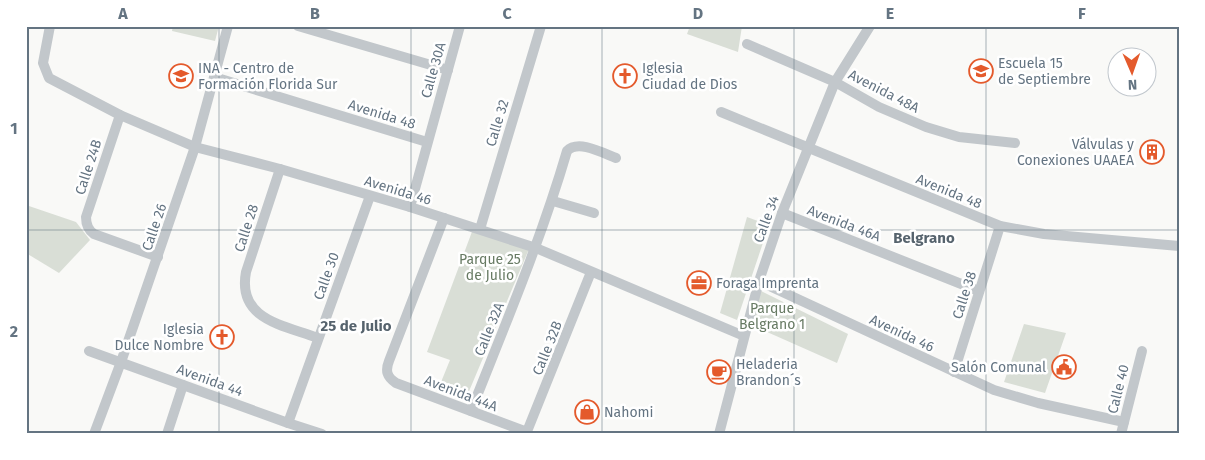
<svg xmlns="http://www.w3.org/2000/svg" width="1205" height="460" font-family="'Fira Sans',sans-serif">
	<rect width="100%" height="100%" fill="#f9f9f7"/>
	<!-- green -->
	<g fill="#d9ded6">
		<path d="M173 26H219L215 41 172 31Z"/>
		<path d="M690 26H742L738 52 687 34Z"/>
		<path d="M26 205 76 222 90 240 59 273 26 253Z"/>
		<path d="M747 217 769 225 737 320 720 313Z"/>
		<path d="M473 229 529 249 467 396 439 387 450 360 427 352Z"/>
		<path d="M761 291 848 334 837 363 749 324Z"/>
		<path d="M1024 324 1066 333 1045 393 1004 382Z"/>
	</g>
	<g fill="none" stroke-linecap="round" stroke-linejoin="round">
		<!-- minor -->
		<g stroke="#c2c7cb" stroke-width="10">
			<path d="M50 26 43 63 49 78 120 115 195 147 280 169 410 207 536 248 744 336"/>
			<path d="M298 26 448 70"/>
			<path d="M747 44 835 82 879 107 926 127 959 137 1015 143"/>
			<path d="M214 77 427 142"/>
			<path d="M721 112 1000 226 1044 234 1179 246"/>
			<path d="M120 115 86 217C86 224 88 230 94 234L158 257"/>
			<path d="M280 169 246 272C237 320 284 325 318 338"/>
			<path d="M553 201 594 213"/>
			<path d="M410 207 460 26"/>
			<path d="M782 213 979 291"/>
			<path d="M444 218 389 361C385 371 387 377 396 383L527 432"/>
			<path d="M480 229 541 26"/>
			<path d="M759 281 994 390 1038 403 1124 422"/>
			<path d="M89 351 288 423 322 434"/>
			<path d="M954 372 1000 226"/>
			<path d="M471 411C505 325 541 240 567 151 578 139 603 153 616 158"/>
			<path d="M288 423 370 196"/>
			<path d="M94 434 121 362 195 147 228 26"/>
			<path d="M167 434 183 385"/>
			<path d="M526 434 591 272"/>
			<path d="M719 434 759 281 782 213 835 82 870 26"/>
			<path d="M1121 434 1142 351"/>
		</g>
	</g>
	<!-- grid -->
	<path fill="none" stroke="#647482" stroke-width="1" stroke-opacity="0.55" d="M219 26V434M411 26V434M602 26V434M794 26V434M986 26V434M26 230H1179"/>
	<!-- icons -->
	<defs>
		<g id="school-ring" transform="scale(1.25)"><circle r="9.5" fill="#fff" stroke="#e45a2c" stroke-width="1.5"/><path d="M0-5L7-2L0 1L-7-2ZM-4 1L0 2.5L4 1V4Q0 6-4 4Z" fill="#e45a2c"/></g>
		<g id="university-ring" transform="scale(1.25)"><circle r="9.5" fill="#fff" stroke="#e45a2c" stroke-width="1.5"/><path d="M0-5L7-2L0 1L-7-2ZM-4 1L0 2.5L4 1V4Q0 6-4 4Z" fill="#e45a2c"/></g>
		<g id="church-ring" transform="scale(1.25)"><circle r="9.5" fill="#fff" stroke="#e45a2c" stroke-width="1.5"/><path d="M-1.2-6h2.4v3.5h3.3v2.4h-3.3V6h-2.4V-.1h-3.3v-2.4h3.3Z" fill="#e45a2c"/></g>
		<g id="building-ring" transform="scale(1.25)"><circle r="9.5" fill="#fff" stroke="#e45a2c" stroke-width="1.5"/><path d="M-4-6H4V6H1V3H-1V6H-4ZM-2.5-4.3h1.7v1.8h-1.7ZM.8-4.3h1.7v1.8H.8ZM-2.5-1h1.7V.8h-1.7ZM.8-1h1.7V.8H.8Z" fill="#e45a2c"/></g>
		<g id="office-ring" transform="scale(1.25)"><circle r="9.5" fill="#fff" stroke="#e45a2c" stroke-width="1.5"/><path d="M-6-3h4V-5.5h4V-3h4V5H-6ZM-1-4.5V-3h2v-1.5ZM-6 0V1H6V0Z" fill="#e45a2c"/></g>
		<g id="civic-ring" transform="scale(1.25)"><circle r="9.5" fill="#fff" stroke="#e45a2c" stroke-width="1.5"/><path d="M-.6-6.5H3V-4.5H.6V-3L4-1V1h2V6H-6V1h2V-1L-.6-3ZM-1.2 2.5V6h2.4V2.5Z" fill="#e45a2c"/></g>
		<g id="cafe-ring" transform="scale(1.25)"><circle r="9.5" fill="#fff" stroke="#e45a2c" stroke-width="1.5"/><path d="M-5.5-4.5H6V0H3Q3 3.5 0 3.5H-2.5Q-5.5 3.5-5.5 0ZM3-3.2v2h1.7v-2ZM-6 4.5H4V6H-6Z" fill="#e45a2c"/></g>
		<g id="shop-ring" transform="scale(1.25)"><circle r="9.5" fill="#fff" stroke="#e45a2c" stroke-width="1.5"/><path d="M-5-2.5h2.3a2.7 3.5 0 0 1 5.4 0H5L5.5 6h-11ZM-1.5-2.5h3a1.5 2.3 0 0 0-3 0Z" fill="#e45a2c"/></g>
	</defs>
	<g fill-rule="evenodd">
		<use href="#school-ring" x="981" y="71"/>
		<use href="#university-ring" x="181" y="76"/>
		<use href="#church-ring" x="625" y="76"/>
		<use href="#building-ring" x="1152" y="152"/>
		<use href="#office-ring" x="699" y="283"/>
		<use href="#church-ring" x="222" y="337"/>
		<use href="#civic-ring" x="1064" y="367"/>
		<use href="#cafe-ring" x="719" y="372"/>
		<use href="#shop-ring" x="587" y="412"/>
	</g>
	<g text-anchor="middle" stroke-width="5" stroke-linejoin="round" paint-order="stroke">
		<!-- poi labels -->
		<g font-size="14" fill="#647482" stroke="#fff" text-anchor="start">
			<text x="998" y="68">Escuela 15<tspan x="998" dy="16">de Septiembre</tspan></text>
			<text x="198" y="73">INA - Centro de<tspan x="198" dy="16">Formación Florida Sur</tspan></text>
			<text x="642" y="73">Iglesia<tspan x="642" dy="16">Ciudad de Dios</tspan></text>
			<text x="1134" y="149" text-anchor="end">Válvulas y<tspan x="1134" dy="16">Conexiones UAAEA</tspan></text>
			<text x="716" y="288">Foraga Imprenta</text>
			<text x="204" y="334" text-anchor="end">Iglesia<tspan x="204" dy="16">Dulce Nombre</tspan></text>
			<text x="736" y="369">Heladeria<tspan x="736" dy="16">Brandon´s</tspan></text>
			<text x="1046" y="372" text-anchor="end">Salón Comunal</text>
			<text x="604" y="417">Nahomi</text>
		</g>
		<!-- street labels -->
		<g font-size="14" fill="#647482" stroke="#fff">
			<text transform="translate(433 70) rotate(-74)" y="5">Calle 30A</text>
			<text transform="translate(884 91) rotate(27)" y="5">Avenida 48A</text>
			<text transform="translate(382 114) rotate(17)" y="5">Avenida 48</text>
			<text transform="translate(497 123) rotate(-73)" y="5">Calle 32</text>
			<text transform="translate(88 167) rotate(-72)" y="5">Calle 24B</text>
			<text transform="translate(398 190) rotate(17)" y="5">Avenida 46</text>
			<text transform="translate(949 191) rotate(22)" y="5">Avenida 48</text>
			<text transform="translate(766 219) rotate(-70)" y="5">Calle 34</text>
			<text transform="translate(844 223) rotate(21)" y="5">Avenida 46A</text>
			<text transform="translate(154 227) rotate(-71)" y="5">Calle 26</text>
			<text transform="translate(246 228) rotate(-72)" y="5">Calle 28</text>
			<text transform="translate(326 276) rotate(-70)" y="5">Calle 30</text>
			<text transform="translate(964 295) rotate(-72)" y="5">Calle 38</text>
			<text transform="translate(489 329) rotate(-68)" y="5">Calle 32A</text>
			<text transform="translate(902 333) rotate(25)" y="5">Avenida 46</text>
			<text transform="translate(547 348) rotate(-68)" y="5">Calle 32B</text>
			<text transform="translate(210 380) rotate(20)" y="5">Avenida 44</text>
			<text transform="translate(1118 389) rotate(-76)" y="5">Calle 40</text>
			<text transform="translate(461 393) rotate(21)" y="5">Avenida 44A</text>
		</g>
		<!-- park labels -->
		<g font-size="14" fill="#677a63" stroke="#fff">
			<text x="490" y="264">Parque 25<tspan x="490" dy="16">de Julio</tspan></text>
			<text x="772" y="313">Parque<tspan x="772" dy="16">Belgrano 1</tspan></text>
		</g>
		<!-- neighbourhood labels -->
		<g font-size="15" font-weight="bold" fill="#56636d" stroke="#fff">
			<text x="924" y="243">Belgrano</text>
			<text x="356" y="331">25 de Julio</text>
		</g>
	</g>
	<!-- border -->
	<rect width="1205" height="460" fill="none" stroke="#ffffff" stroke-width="55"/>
	<!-- north arrow -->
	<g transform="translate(1132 72) rotate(178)"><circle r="24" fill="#ffffff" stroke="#c1c7cd"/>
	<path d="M0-4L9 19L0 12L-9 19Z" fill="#e45a2c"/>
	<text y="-8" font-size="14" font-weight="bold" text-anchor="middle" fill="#647482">N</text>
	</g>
	<rect x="28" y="28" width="1150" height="404" fill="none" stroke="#647482" stroke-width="2"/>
	<g font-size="16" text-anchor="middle" font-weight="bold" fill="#647482">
		<text x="123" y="19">A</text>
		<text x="315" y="19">B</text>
		<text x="507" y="19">C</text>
		<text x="698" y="19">D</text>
		<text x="890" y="19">E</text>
		<text x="1082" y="19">F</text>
		<text x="14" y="134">1</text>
		<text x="14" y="337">2</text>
	</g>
</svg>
